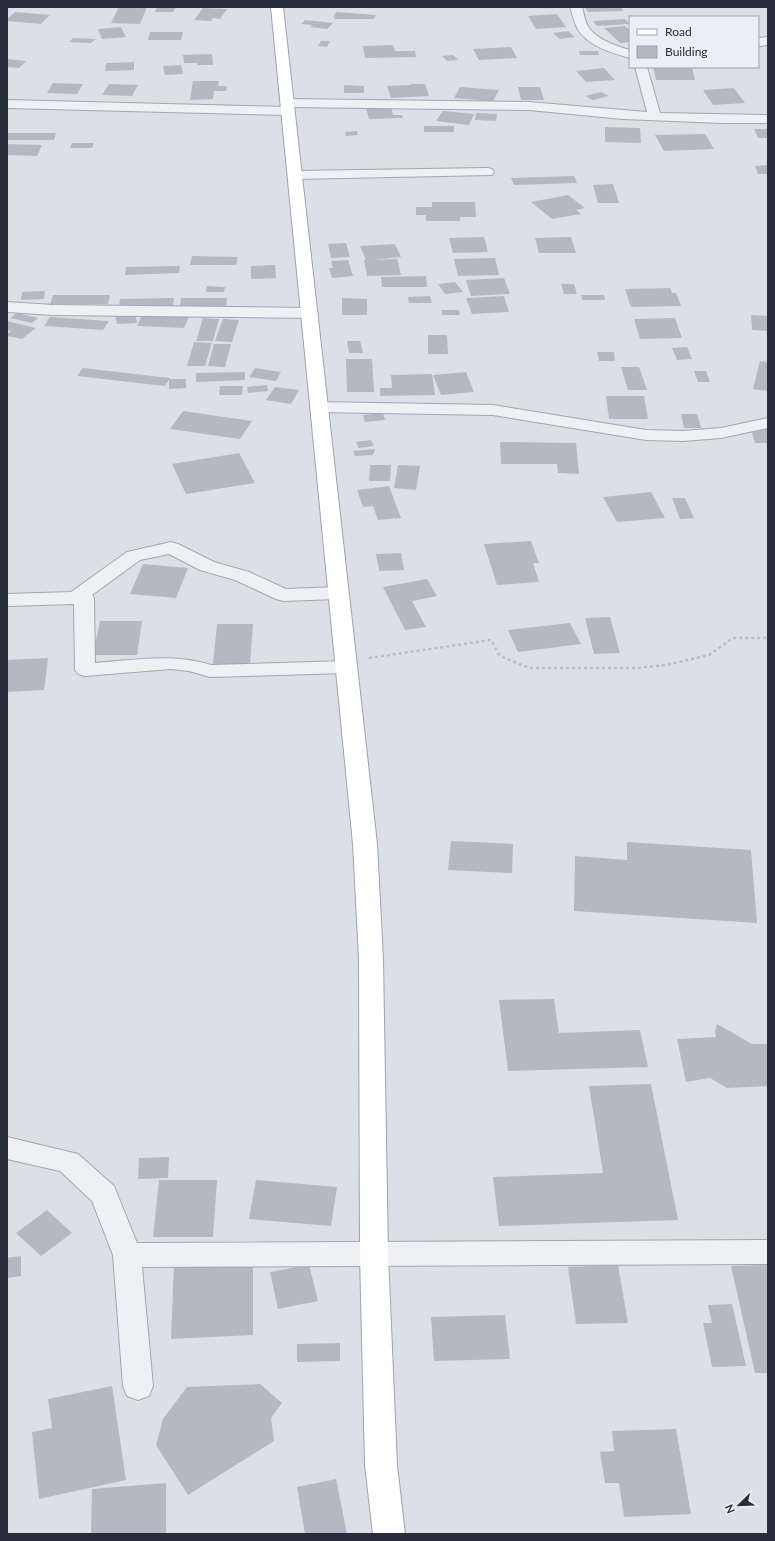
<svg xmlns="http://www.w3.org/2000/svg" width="775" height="1541" font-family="Lato,sans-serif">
	<rect width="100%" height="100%" fill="#dcdfe6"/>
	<!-- building -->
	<g fill="#b4b8c2">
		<path d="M119 7H147L140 24 111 23Z"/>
		<path d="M157 7H176L173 12H155Z"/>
		<path d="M585 7H621L623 11 588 12Z"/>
		<path d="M203 8 227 9 220 19 213 18 211 21 194 20Z"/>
		<path d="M15 12 50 15 41 24 7 21V19Z"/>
		<path d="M336 12 376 15 374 19H334L335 17H333Z"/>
		<path d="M557 14 566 27 536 29 528 16Z"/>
		<path d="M625 19 629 24 597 26 593 21Z"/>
		<path d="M305 20 333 23 327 29 310 27 313 25 301 24Z"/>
		<path d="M625 26 630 31V42L620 43 604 28Z"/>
		<path d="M121 27 126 37 102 39 98 29Z"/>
		<path d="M568 31 575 37 560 39 553 33Z"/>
		<path d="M150 32H183L181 40H148Z"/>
		<path d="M73 38 96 39 91 43 69 42Z"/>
		<path d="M321 41H330L327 47 318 46Z"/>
		<path d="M393 45 395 51H415L416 57 365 58 363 46Z"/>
		<path d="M511 47 517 58 479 60 473 49Z"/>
		<path d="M579 51H598L599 55H580Z"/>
		<path d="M212 54 213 65H198L197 63H184L183 55Z"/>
		<path d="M453 55 458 60 447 61 442 56Z"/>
		<path d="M7 59 26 61 19 68 7 67Z"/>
		<path d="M134 62V70L105 71 106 63Z"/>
		<path d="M181 65 183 74 165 75 163 66Z"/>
		<path d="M653 67H692L695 80H656Z"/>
		<path d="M604 68 615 80 586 82 576 71Z"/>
		<path d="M193 81H219L218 86H227L226 91H214L213 99 190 100Z"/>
		<path d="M53 83 83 84 77 94 47 93Z"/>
		<path d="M109 84 138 85 132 96 102 95Z"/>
		<path d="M410 84H425L429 96 391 98 387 86 410 85Z"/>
		<path d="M344 85 364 86V93H344Z"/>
		<path d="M460 87 499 90 493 101 454 98Z"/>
		<path d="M518 87H540L544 100H521Z"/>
		<path d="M734 88 745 103 713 105 703 90Z"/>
		<path d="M601 92 609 96 593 100 585 96Z"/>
		<path d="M391 107 393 115H402L403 118 369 119 366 108Z"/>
		<path d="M443 111 474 114 469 125 436 121Z"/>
		<path d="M476 113 497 114 496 121 475 120Z"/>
		<rect x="424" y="126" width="30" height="6"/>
		<path d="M605 127 640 128 641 143 605 142Z"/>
		<path d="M754 129H768V138H758Z"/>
		<path d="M357 131 358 135 346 136 345 132Z"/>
		<path d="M7 133H56L54 140H7Z"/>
		<path d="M705 134 714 149 664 151 655 135Z"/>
		<path d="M72 143H94L92 148H70Z"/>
		<path d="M7 144 42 145 37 156 7 155Z"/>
		<path d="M768 165V174H758L755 166Z"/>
		<path d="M574 176 577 183 514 185 511 178Z"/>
		<path d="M613 184 619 203H598L593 185Z"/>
		<path d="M568 195 585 208 576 210 581 214 552 219 531 202Z"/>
		<path d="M432 202H475L476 217H460V221H426V215H416V207H432Z"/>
		<path d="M484 237 488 252 453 253 449 238Z"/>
		<path d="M571 237 576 253H539L535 238Z"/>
		<path d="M346 243 350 257 331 258 328 244Z"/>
		<path d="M395 244 401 257 373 260 397 259 401 275 367 276 364 260H366L360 246Z"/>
		<path d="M192 256 238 257 236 265H190Z"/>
		<path d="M495 258 499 275 458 276 454 259Z"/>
		<path d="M348 260 353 276 332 278 329 268H333L331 261Z"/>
		<path d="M275 265 276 278 251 279V266Z"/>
		<path d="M180 266 179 273 125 275 126 267Z"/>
		<path d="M426 276 427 287H382L381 277Z"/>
		<path d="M504 278 510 294 471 296 466 280Z"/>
		<path d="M455 282 463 292 445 294 438 284Z"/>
		<path d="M561 284H574L577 294H564Z"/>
		<path d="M207 286 225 287 224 292H206Z"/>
		<path d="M670 288 672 293H676L681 306 631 307 625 289Z"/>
		<path d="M45 291 44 299 21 300 22 292Z"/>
		<path d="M53 295H110L108 304H50Z"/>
		<path d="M581 295H604L605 300H582Z"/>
		<path d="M430 296 432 303H409L408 297Z"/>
		<path d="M504 296 509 312 472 314 466 298Z"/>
		<path d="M174 298 173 306 119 307 120 299Z"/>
		<path d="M181 298H227L226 308H180Z"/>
		<path d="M342 298 367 299V315H342Z"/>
		<path d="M442 310H459L460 315H442Z"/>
		<path d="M17 313 38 318 32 323 10 318Z"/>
		<path d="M135 314 137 323 117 324 115 315Z"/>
		<path d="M142 315 189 317 184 328 137 326Z"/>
		<path d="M751 315 768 316V331L752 330Z"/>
		<path d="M50 317 109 321 103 330 44 326Z"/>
		<path d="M203 318 219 319 213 341H196Z"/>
		<path d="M675 318 682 338 640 339 634 319Z"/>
		<path d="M223 319 239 320 232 342 215 341Z"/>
		<path d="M7 321 36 328 22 339 7 336V334L11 331 7 330Z"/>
		<path d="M428 335H447L448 354H428Z"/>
		<path d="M347 341H360L363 353H349Z"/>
		<path d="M194 342 212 343 205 366H187Z"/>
		<path d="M214 344H231L225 367 208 366Z"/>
		<path d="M687 347 692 359 677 360 672 348Z"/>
		<path d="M597 352H614L615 361H599Z"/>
		<path d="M346 359H372L374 392H347Z"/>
		<path d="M760 361 768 362V391L753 389Z"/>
		<path d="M621 367H639L647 390H628Z"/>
		<path d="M83 368 170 378 165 386 77 376Z"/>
		<path d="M255 368 281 372 276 381 249 377Z"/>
		<path d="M694 371H706L710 382H698Z"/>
		<path d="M245 372V380L196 382V373Z"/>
		<path d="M466 372 474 392 441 395 433 375Z"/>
		<path d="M432 374 435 395 380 396V388H392L391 375Z"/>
		<path d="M169 379H186V388L169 389Z"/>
		<path d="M267 385 268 391 248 393 247 387Z"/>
		<path d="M220 386H243L242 395H219Z"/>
		<path d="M275 387 299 390 291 404 266 400Z"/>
		<path d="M606 396H644L648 419H609Z"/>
		<path d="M183 411 252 421 240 439 170 429Z"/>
		<path d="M383 413 385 420 365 422 363 415Z"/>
		<path d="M681 414H697L701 428H684Z"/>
		<path d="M751 429H768V443H755Z"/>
		<path d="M371 440 374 446 359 448 356 442Z"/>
		<path d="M500 442 576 443 579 474 558 473 557 464H501Z"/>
		<path d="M375 449 373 455 355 456 353 451Z"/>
		<path d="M239 453 255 483 186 494 172 464Z"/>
		<path d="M370 465H391L390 481H369Z"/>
		<path d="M398 465 420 466 416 490 394 488Z"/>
		<path d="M389 486 401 518 378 520 373 506 363 507 357 490Z"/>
		<path d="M651 492 665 518 617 522 603 497Z"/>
		<path d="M672 498H685L694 518 680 519Z"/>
		<path d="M531 541 539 563H533L539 582 497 585 484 544Z"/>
		<path d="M401 553 404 570 379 571 376 554Z"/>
		<path d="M143 564 188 568 176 598 130 594Z"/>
		<path d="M427 579 437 596 412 601 426 627 405 630 383 587Z"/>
		<path d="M610 617 620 653 594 654 585 618Z"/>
		<path d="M100 621H142L137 655H93Z"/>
		<path d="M570 623 581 644 518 652 508 630Z"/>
		<path d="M217 624H253L250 664H213Z"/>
		<path d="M48 658 44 690 7 692V660Z"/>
		<path d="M451 841 513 844 512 873 448 870Z"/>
		<path d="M627 842 751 850 757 923 574 911 575 856 627 860Z"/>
		<path d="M554 999 559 1033 640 1030 648 1067 508 1071 499 1000Z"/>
		<path d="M717 1024 752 1044H768V1086L727 1088 710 1078 686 1082 677 1039 716 1037 715 1031Z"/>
		<path d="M651 1084 678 1220 499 1226 493 1177 603 1173 589 1086Z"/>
		<path d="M169 1157 168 1178 138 1179 139 1158Z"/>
		<path d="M159 1180H217L213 1237H153Z"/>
		<path d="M256 1180 337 1187 331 1226 249 1219Z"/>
		<path d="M47 1210 72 1233 41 1256 16 1233Z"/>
		<path d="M21 1256V1276L7 1278V1258Z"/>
		<path d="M253 1262V1335L171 1339 174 1265Z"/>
		<path d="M309 1265 318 1301 278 1309 270 1272Z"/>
		<path d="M618 1265 628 1323 576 1324 568 1267Z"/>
		<path d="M768 1265V1373H755L731 1266Z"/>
		<path d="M732 1304 746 1366 712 1367 703 1323H712L708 1305Z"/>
		<path d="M505 1315 510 1359 434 1361 431 1317Z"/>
		<path d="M340 1343V1361L297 1362V1344Z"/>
		<path d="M260 1384 282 1403 271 1418 274 1441 188 1495 156 1445 163 1419 187 1387Z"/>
		<path d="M112 1386 126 1480 39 1499 32 1432 52 1428 48 1399Z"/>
		<path d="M676 1429 691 1514 624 1517 619 1483H605L600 1452 614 1451 612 1431Z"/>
		<path d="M336 1479 347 1534H305L297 1487Z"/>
		<path d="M166 1483V1534H91L92 1489Z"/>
	</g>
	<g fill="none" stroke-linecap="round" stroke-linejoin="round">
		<!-- minor casing -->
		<g stroke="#a2a6af" stroke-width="2">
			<g id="minor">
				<path d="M570 7H582C584 14 585 22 589 28 598 40 616 46 630 50V58C612 53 587 46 577 28 574 21 572 14 570 7Z"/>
				<path d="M768 37V45L758 46V38Z"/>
				<path d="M635 67H647L660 113 768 115V123H722L623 119 529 110 287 107 283 106 281 103 283 100 287 99 529 102 647 112Z"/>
				<path d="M7 100 288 107 293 108 294 111 293 114 288 115 7 108Z"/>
				<path d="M487 168 492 169 494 172 492 175 295 179 290 178 288 175 290 172 295 171Z"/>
				<path d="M7 302 53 305 310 308 316 310 318 313 316 316 310 318 53 315 7 312Z"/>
				<path d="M319 402 493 405 646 430 683 431 721 428 768 418V428L721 438 683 441 646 440 493 415 319 412 313 411 311 407 313 403Z"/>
				<path d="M171 542 178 544 214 562 249 572 286 589 338 587 345 589 348 593 345 597 338 599 283 601 276 599 235 580 200 570 169 554 140 560 92 595 94 598 95 663C135 660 173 653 211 665L346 661 353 663 356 667 353 671 346 673 210 677 189 671 171 669 85 676 78 674 75 670 74 604 7 606V594L71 592 127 552Z"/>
				<path d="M7 1137 78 1154 114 1186 137 1243 768 1240V1264L142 1267 153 1386 149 1396 138 1400 127 1396 123 1386 113 1255 92 1201 60 1171 7 1159Z"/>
			</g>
		</g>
		<!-- major casing -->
		<g stroke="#9ca3b1" stroke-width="2">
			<path id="major" d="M271 7H283L377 844 383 959 388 1255 397 1465 405 1534H373L365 1465 360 1255 359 959 353 844Z"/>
		</g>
		<!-- path -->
		<path stroke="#bbbdc4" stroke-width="2.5" stroke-dasharray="3 3" stroke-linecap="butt" d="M369 658 491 640 500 656 529 668H638L666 665 709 655 733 638H768"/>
		<!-- minor -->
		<use href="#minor" fill="#eff0f4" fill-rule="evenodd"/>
		<!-- major -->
		<use href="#major" fill="#fff" fill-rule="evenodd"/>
	</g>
	<!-- border -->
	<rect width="775" height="1541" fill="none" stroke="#272d3b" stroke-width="16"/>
	<!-- legend -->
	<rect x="629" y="16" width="130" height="52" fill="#ebeef4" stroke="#9da1aa"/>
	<rect x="637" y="29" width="20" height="6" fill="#ffffff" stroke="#9da1aa"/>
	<text x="665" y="36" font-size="12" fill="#272d3b">Road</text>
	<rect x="637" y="46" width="20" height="12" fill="#b4b8c2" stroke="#9da1aa"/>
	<text x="665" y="56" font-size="12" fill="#272d3b">Building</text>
	<!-- north arrow -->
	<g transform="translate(739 1505) rotate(247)" stroke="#ebeef4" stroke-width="3" paint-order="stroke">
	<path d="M0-3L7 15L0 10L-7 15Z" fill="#272d3b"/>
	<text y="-6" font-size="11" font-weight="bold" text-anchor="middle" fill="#272d3b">N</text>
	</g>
</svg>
